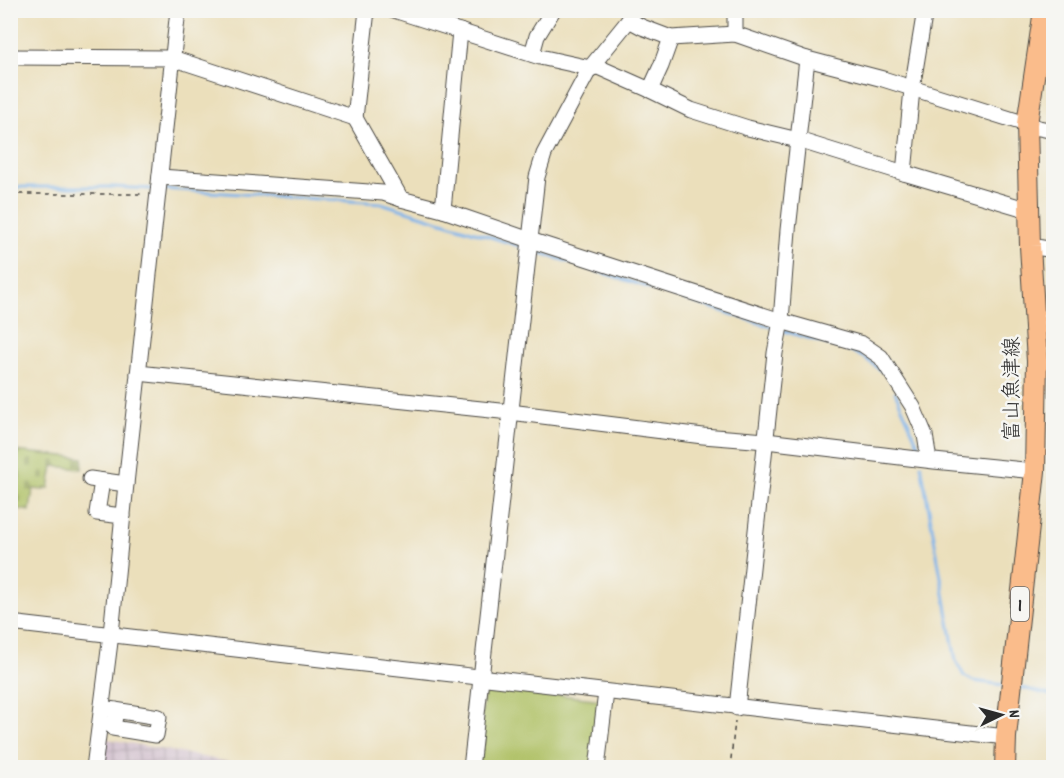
<svg xmlns="http://www.w3.org/2000/svg" width="1064" height="778" font-family="Dekko,'Klee One',sans-serif">
	<defs>
		<pattern id="industrial-grid" width="8" height="8" patternUnits="userSpaceOnUse" patternTransform="scale(1.5)"><rect width="8" height="8" fill="#d0bdcc"/><path d="M0 4h8M4 0v8" fill="none" stroke="#a99aa6"/></pattern>
		<pattern id="cemetery-stones" width="16" height="16" patternUnits="userSpaceOnUse" patternTransform="scale(1.5)"><rect width="16" height="16" fill="#adbf62"/><path d="M2 7V4a2 2 0 0 1 4 0v3zM10 15v-3a2 2 0 0 1 4 0v3z" fill="#8d9b51"/></pattern>
	</defs>
	<rect width="100%" height="100%" fill="#f6f6f2"/>
	<filter id="ink" filterUnits="userSpaceOnUse"><feTurbulence type="fractalNoise" baseFrequency=".0167" numOctaves="2"/><feDisplacementMap in="SourceGraphic" scale="12" xChannelSelector="R" yChannelSelector="G"/><feConvolveMatrix kernelMatrix="1 2 1 2 8 2 1 2 1" color-interpolation-filters="sRGB"/></filter>
	<filter id="wash" filterUnits="userSpaceOnUse"><feTurbulence type="fractalNoise" baseFrequency=".008" numOctaves="4" result="noise"/><feDisplacementMap in="SourceGraphic" scale="24" xChannelSelector="R" yChannelSelector="G"/><feGaussianBlur stdDeviation="1.35" result="paint"/><feColorMatrix in="noise" values="0 0 0 0 0 0 0 0 0 0 0 0 0 0 0 0 0 1.4 0 .05"/><feComposite in="paint" operator="in"/></filter>
	<g filter="url(#wash)">
		<rect width="100%" height="100%" fill="#ebdfbb"/>
		<!-- industrial -->
		<path fill="url(#industrial-grid)" d="M103 738 255 767 100 768Z"/>
		<!-- grass -->
		<path fill="#adbf62" stroke="#6c7546" stroke-width="1.5" d="M485 686 602 700 593 767 475 768Z"/>
		<!-- cemetery -->
		<path fill="url(#cemetery-stones)" stroke="#6c7546" stroke-width="1.5" d="M14 451 83 458 82 469 53 466 49 488H44V490L33 489 30 511 11 508 10 478Z"/>
		<g fill="none" stroke-linecap="round" stroke-linejoin="round">
			<!-- stream -->
			<g stroke="#7cb3eb" stroke-width="3">
				<path d="M10 187H114L153 189"/>
				<path d="M162 189 381 203 523 247"/>
				<path d="M532 250 775 328"/>
				<path d="M784 331 851 351 866 359 882 371"/>
				<path d="M895 392 918 444 919 453"/>
				<path d="M921 465 956 661 964 676 973 681 1004 685"/>
				<path d="M1019 687 1054 696"/>
			</g>
		</g>
	</g>
	<g filter="url(#ink)">
		<g fill="none" stroke-linecap="round" stroke-linejoin="round">
			<!-- minor casing -->
			<g stroke="#484641" stroke-width="17">
				<g id="minor">
					<path d="M394 10 540 57 590 68 598 67 650 90 661 66 671 38"/>
					<path d="M629 20 642 27 671 38 735 34 807 59 883 79 1039 128 1054 131"/>
					<path d="M735 34V10"/>
					<path d="M532 54 537 36 553 10"/>
					<path d="M10 57 172 58 355 118 367 10"/>
					<path d="M650 90 691 110 748 128 798 140 904 173 912 89 925 10"/>
					<path d="M904 173 1029 210"/>
					<path d="M160 177 383 193 401 199 355 118"/>
					<path d="M401 199 443 210 460 31"/>
					<path d="M443 210 530 240 781 321 862 344 881 357 913 407 925 435 929 460"/>
					<path d="M1030 246 1054 250"/>
					<path d="M1034 318H1054"/>
					<path d="M138 373 510 412 703 436 766 441 934 461 1035 471"/>
					<path d="M90 479 126 484"/>
					<path d="M102 481 97 513 123 516"/>
					<path d="M10 623C342 661 674 701 1006 737"/>
					<path d="M102 708 159 717 156 735 113 728 116 710"/>
					<path d="M737 708 775 353 781 321 788 230 807 59"/>
					<path d="M94 768 111 634 126 484 178 10"/>
					<path d="M471 768 537 177 544 154 590 68 629 20 630 10"/>
					<path d="M597 768 606 692"/>
				</g>
			</g>
			<!-- major casing -->
			<g stroke="#484641" stroke-width="22">
				<path id="major" d="M1005 768 1006 737 1035 471 1037 361 1030 246 1027 124 1044 10"/>
			</g>
			<!-- path -->
			<g stroke="#484641" stroke-width="1.5" stroke-dasharray="4.5 4.5" stroke-linecap="butt">
				<path d="M10 194H145"/>
				<path d="M730 768 735 721"/>
			</g>
			<!-- minor -->
			<use href="#minor" stroke="#fff" stroke-width="15"/>
			<!-- major -->
			<use href="#major" stroke="#fabc8b" stroke-width="20"/>
		</g>
	</g>
	<g text-anchor="middle" stroke-width="5" stroke-linejoin="round" paint-order="stroke">
		<!-- shield labels -->
		<rect fill="#f6f6f2" stroke="#686867" stroke-width="1.5" x="1011" y="587" width="18" height="34" rx="4.5"/>
		<g font-size="20" font-weight="bold" fill="#2b2b2b">
			<text x="1020" y="611">1</text>
		</g>
		<!-- street labels -->
		<g font-size="21" fill="#2b2b2b" stroke="#f6f6f2">
			<text transform="translate(1011 389) rotate(-90)" y="7">富山魚津線</text>
		</g>
	</g>
	<!-- margin -->
	<rect width="1064" height="778" fill="none" stroke="#f6f6f2" stroke-width="36"/>
	<!-- north arrow -->
	<g transform="translate(1001 715) rotate(85)" stroke="#f6f6f2" stroke-width="4.5" paint-order="stroke">
	<path d="M0-4.5L10 22L0 15L-10 22Z" fill="#2b2b2b"/>
	<text y="-9" font-size="16" font-weight="bold" text-anchor="middle" fill="#2b2b2b">N</text>
	</g>
</svg>
